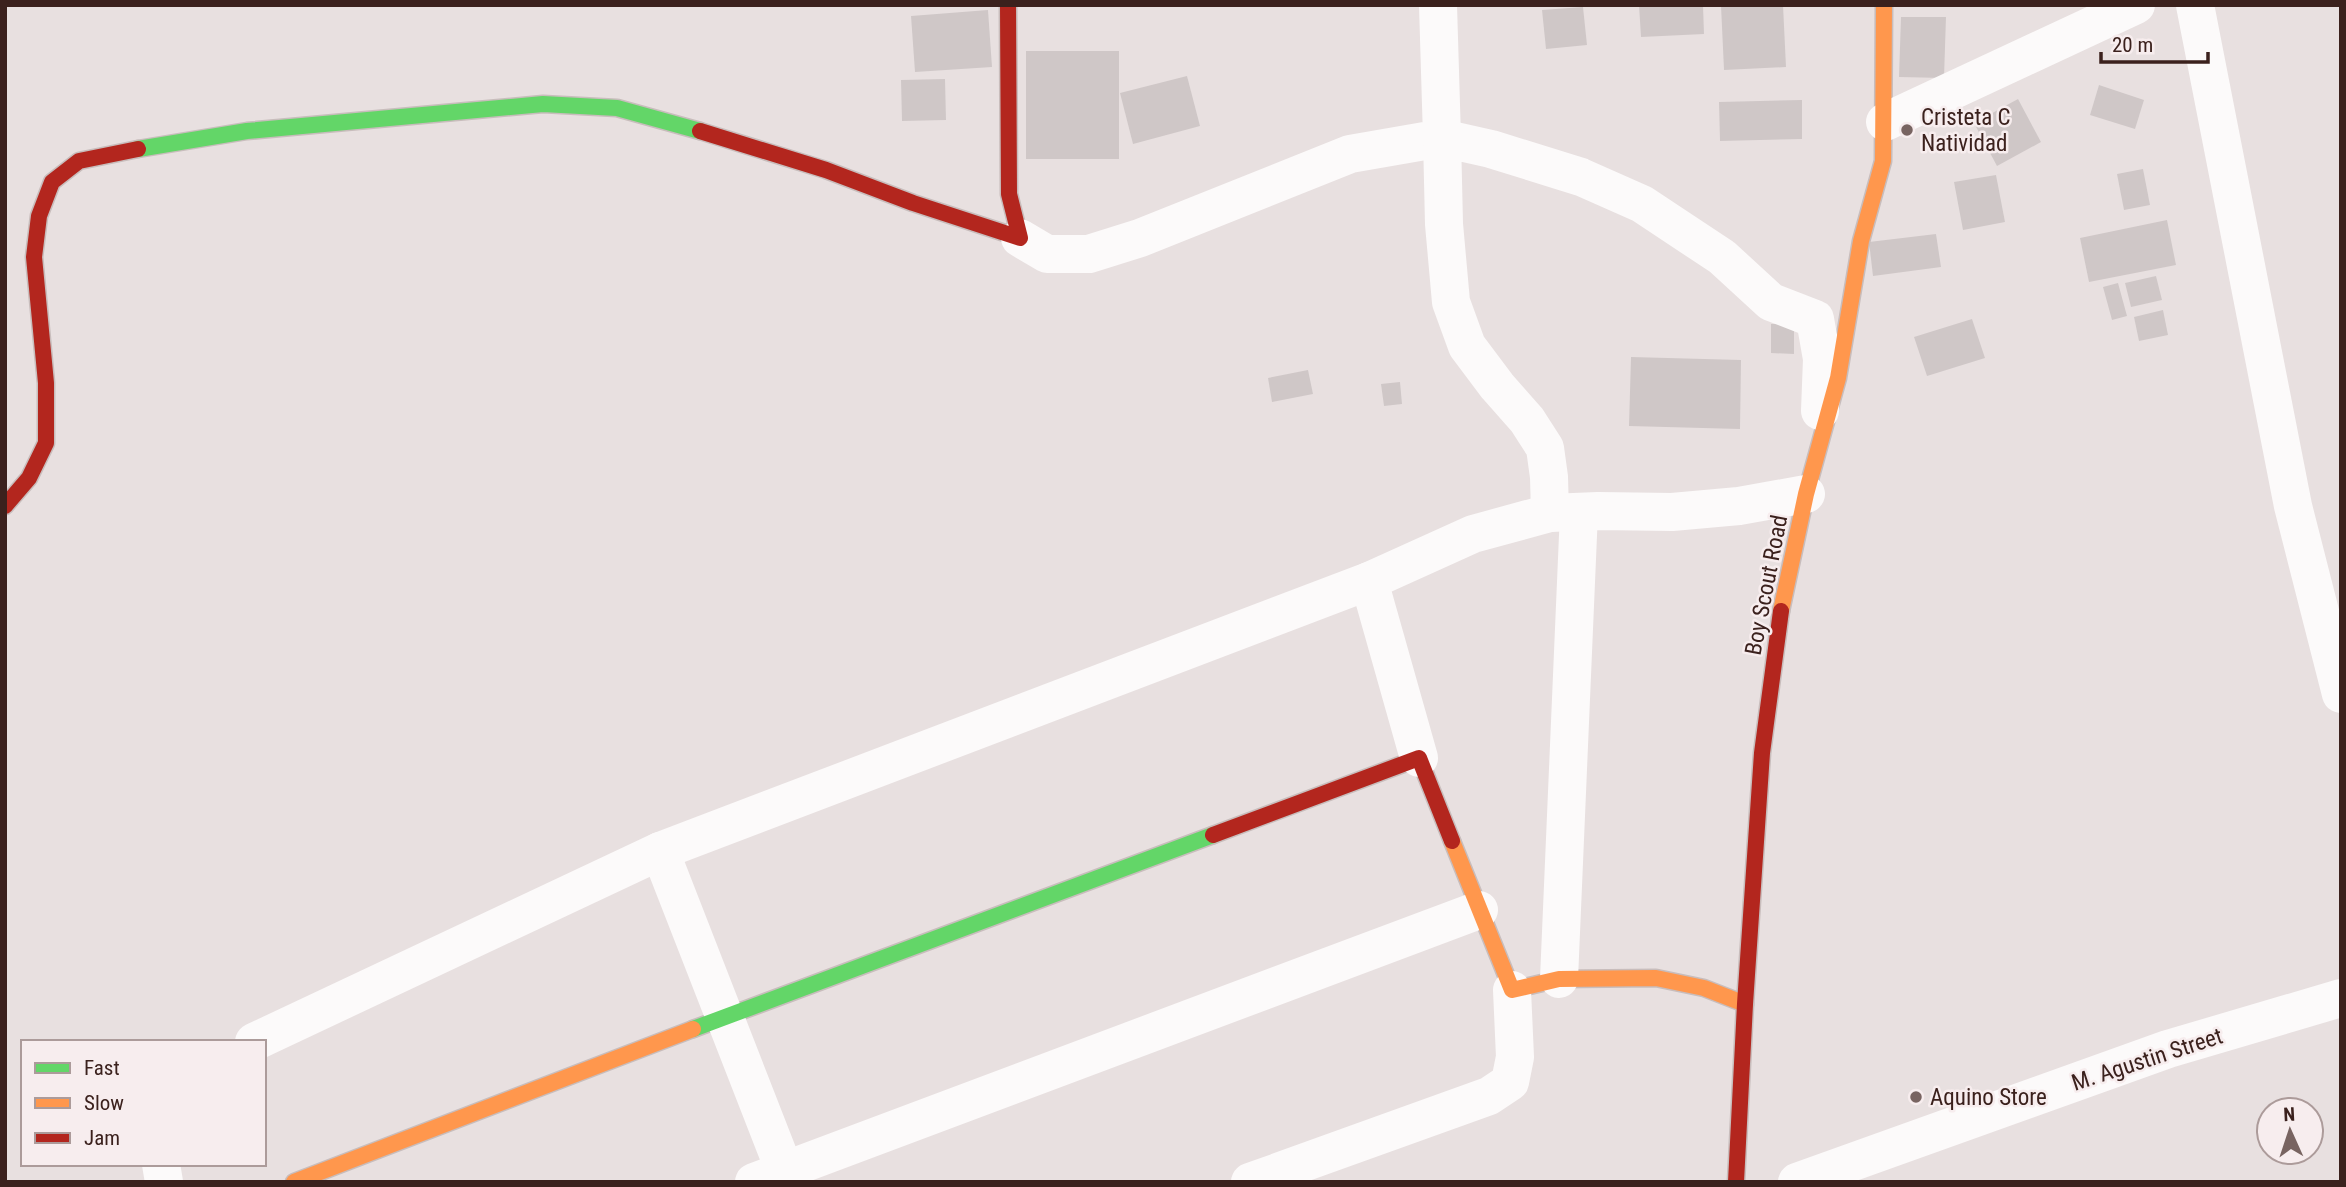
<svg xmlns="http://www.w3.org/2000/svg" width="2346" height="1187" font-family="'Roboto Condensed',sans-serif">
	<rect width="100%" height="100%" fill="#e8e0e0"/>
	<!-- building -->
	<g fill="#cfc7c7">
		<path d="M1639 5H1703L1704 34 1641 37Z"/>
		<path d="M1748 5H1783L1786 67 1724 70 1721 6Z"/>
		<path d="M1583 7 1587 45 1546 49 1542 10Z"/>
		<path d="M988 10 992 67 915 72 911 16Z"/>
		<path d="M1901 17H1946L1944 78 1899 77Z"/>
		<rect x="1026" y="51" width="93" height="108"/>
		<path d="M1187 76 1200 126 1133 144 1120 93Z"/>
		<path d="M945 79 946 120 902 121 901 80Z"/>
		<path d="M2099 85 2144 100 2135 129 2090 115Z"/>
		<path d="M2018 99 2041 142 1997 166 1974 123Z"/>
		<path d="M1802 100V139L1720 141 1719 102Z"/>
		<path d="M2143 169 2150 205 2124 210 2117 174Z"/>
		<path d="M1996 175 2005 222 1963 230 1954 182Z"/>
		<path d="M2167 220 2176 265 2089 282 2080 238Z"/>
		<path d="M1936 234 1941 267 1873 276 1869 242Z"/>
		<path d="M2156 276 2162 300 2131 307 2125 283Z"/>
		<path d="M2118 283 2127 316 2112 320 2103 287Z"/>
		<path d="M2163 310 2168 335 2139 341 2134 317Z"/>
		<path d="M1972 319 1985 358 1927 376 1914 337Z"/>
		<path d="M1771 324H1794V354L1771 353Z"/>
		<path d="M1631 357 1741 360 1740 429 1629 426Z"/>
		<path d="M1308 370 1313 394 1272 402 1268 378Z"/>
		<path d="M1400 382 1402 404 1384 406 1381 384Z"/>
	</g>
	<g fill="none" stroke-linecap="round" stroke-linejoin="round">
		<!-- fast casing -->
		<g stroke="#c8bdbc" stroke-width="19">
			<g id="fast">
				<path d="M138 149 247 131 543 104 617 108 700 131"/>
				<path d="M693 1029 1213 835"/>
			</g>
		</g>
		<!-- slow casing -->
		<g stroke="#c8bdbc" stroke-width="19">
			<g id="slow">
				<path d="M1781 611 1806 494 1838 378 1861 241 1883 161 1884 5"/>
				<path d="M1452 841 1512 990 1559 979 1656 978 1704 988 1745 1004"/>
				<path d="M294 1182 693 1029"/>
			</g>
		</g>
		<!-- jam casing -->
		<g stroke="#c8bdbc" stroke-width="19">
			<g id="jam">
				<path d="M700 131 826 170 913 203 1020 238 1009 194 1008 5"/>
				<path d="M5 506 29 478 46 443V383L34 257 39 216 52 182 79 161 138 149"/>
				<path d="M1213 835 1419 758 1452 841"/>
				<path d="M1736 1182 1745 1004 1762 753 1781 611"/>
			</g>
		</g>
		<!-- street -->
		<g stroke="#fcfafa" stroke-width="38">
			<path d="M2195 5 2293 506 2341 694"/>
			<path d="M1885 122 2136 5"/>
			<path d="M1020 238 1047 254H1089L1140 238 1350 154 1442 138 1438 5"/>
			<path d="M1550 513 1549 477 1545 448 1527 420 1497 386 1467 346 1451 302 1444 224 1442 138 1491 149 1581 177 1642 204 1722 257 1771 302 1815 319 1822 359 1820 411"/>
			<path d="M1369 581 1473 534 1550 513 1598 511 1672 512 1739 506 1806 494"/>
			<path d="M660 851 789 1182"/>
			<path d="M1559 979 1579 512"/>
			<path d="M254 1042 660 851 1369 581 1419 758"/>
			<path d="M161 1164 164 1182"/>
			<path d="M754 1182 1479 910"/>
			<path d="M1250 1182 1489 1096 1510 1082 1515 1057 1512 990"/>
			<path d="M1797 1182 2168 1049 2341 998"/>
		</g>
		<!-- fast -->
		<use href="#fast" stroke="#63d668" stroke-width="16"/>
		<!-- slow -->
		<use href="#slow" stroke="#ff974d" stroke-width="16"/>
		<!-- jam -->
		<use href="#jam" stroke="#b3261e" stroke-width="16"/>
	</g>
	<!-- markers -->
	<g fill="#786461" stroke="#f7edee" stroke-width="2.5">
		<circle cx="1907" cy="130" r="7"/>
		<circle cx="1916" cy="1097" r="7"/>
	</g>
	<g text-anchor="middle" stroke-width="5" stroke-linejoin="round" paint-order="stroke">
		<!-- poi labels -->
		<g font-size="23" fill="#3b211d" stroke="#f7edee" text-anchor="start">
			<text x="1921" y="125">Cristeta C<tspan x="1921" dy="26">Natividad</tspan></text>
			<text x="1930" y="1105">Aquino Store</text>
		</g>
		<!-- street labels -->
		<g font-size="23" fill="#3b211d" stroke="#f7edee">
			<text transform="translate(1766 585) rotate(-79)" y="8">Boy Scout Road</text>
			<text transform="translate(2147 1059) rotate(-18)" y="8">M. Agustin Street</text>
		</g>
	</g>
	<!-- border -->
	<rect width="2346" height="1187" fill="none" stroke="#3b211d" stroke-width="14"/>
	<!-- legend -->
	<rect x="21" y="1040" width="245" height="126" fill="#f7edee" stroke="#ac9b9a" stroke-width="2"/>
	<rect x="35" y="1063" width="35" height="10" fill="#63d668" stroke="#ac9b9a" stroke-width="2"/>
	<text x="84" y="1075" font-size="21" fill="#3b211d">Fast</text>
	<rect x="35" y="1098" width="35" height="10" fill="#ff974d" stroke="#ac9b9a" stroke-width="2"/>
	<text x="84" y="1110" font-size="21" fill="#3b211d">Slow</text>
	<rect x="35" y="1133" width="35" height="10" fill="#b3261e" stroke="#ac9b9a" stroke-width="2"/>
	<text x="84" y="1145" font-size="21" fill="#3b211d">Jam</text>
	<!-- north arrow -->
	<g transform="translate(2290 1131) rotate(357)"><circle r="33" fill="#f7edee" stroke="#ac9b9a" stroke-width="2"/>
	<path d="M0-5L12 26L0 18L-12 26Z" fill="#786461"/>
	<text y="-10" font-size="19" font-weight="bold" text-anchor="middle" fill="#3b211d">N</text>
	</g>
	<!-- scale -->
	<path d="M2101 52v10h107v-10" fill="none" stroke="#3b211d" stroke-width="3.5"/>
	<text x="2112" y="52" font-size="21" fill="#3b211d" stroke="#f7edee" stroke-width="5" paint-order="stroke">20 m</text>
</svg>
